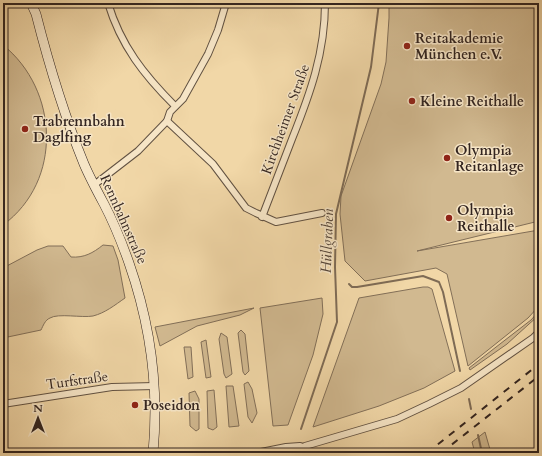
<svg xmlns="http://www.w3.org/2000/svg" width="542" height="456" font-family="Cardo,serif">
	<rect width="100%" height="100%" fill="#f1d7a7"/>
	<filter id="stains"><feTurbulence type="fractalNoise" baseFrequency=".005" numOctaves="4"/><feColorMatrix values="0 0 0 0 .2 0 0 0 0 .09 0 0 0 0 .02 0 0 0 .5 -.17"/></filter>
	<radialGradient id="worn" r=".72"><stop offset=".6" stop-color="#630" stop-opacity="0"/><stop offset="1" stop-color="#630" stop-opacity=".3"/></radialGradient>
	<!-- green -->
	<g fill="#d1b990" stroke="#826f58">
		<path d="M389 3H539V221L417 251 539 230V306L528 318 468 366 447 274 436 268 365 281 345 261 340 214 341 196 381 84 386 62 389 18Z"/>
		<path d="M3 45C59 90 63 181 3 225Z"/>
		<path d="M103 245 113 246 118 260 125 298C115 305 105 313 93 316 82 318 58 313 50 318 45 320 43 326 41 330L3 338V268L37 250 48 246H63L71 257C84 258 93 253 103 245Z"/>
		<path d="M423 287H428L432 289 455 371 424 388 379 406 313 427 359 298Z"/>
		<path d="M322 298 323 314 313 355 288 425 273 426 260 308Z"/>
		<path d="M254 308 240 315 197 326 160 346 155 327Z"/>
		<path d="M539 311V315L507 344 470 370 469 368 531 320Z"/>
		<path d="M241 330 245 334 249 371 245 375 243 372 238 333Z"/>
		<path d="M221 333 227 337 232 374 226 378 224 374 219 339Z"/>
		<path d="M206 340 211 377 206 378 201 342Z"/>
		<path d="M184 347H191L193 377 188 379Z"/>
		<path d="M248 382 252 389 257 413 252 423 248 417 244 384Z"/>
		<path d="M226 386H233L239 426 229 427Z"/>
		<path d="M214 390 217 427 213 430 208 428 207 391Z"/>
		<path d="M195 391 199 399V429L196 431 190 426 189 393Z"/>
		<path d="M485 432 491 453H475L472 442Z"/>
	</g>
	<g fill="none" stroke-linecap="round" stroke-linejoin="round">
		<!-- stream -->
		<g stroke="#7e6b55" stroke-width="2">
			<path d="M349 284 352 287H357L423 276 439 282 443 292 460 371"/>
			<path d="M469 399 471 409"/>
			<path d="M301 429 337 322 335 267 336 214 371 67 379 3"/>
			<path d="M478 435 482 453"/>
		</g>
		<!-- street casing -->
		<g stroke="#625242" stroke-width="8">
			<g id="street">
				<path d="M108 3C121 46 144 75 175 106"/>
				<path d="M167 121 213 164 246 208 256 213 276 222 322 213"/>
				<path d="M94 185 138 151 167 121 170 112 183 99 208 54 218 30 226 3"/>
				<path d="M262 217C272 191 282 165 292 139 310 94 325 53 325 3"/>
				<path d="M3 404 112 387 155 386"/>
				<path d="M256 453 286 447 300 446"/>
				<path d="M286 453 305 446 397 419 429 404 461 388 533 338 539 332"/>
			</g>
		</g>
		<!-- secondary casing -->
		<g stroke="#332520" stroke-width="10">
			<path id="secondary" d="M31 3 36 14C49 65 64 115 84 164 90 178 97 191 104 204 114 223 122 243 129 263 150 323 159 389 153 453"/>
		</g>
		<!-- street -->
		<use href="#street" stroke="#f6e5c6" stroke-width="6"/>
		<!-- secondary -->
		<use href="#secondary" stroke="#f6e5c6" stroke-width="9"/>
		<!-- rail -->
		<g stroke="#332520" stroke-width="2" stroke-dasharray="7 7" stroke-linecap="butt">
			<path d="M427 453 539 364"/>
			<path d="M441 453 539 376"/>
		</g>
	</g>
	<!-- markers -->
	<g fill="#8f2418" stroke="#f6e5c6" stroke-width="1.5">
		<circle cx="407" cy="46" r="4"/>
		<circle cx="412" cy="101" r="4"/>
		<circle cx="25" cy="129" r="4"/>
		<circle cx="447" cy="158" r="4"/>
		<circle cx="449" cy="218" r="4"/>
		<circle cx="135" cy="405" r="4"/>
	</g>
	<g text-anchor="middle" stroke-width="3" stroke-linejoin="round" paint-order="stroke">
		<!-- poi labels -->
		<g font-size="14" font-weight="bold" fill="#332520" stroke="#f6e5c6" text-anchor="start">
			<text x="415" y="43">Reitakademie<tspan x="415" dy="16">München e.V.</tspan></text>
			<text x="420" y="106">Kleine Reithalle</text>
			<text x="33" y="126">Trabrennbahn<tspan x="33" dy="16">Daglfing</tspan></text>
			<text x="455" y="155">Olympia<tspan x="455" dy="16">Reitanlage</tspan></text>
			<text x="457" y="215">Olympia<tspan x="457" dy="16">Reithalle</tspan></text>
			<text x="143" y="410">Poseidon</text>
		</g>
		<!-- street labels -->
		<g font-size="14" fill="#332520" stroke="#f6e5c6">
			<text transform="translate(285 119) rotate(-70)" y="5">Kirchheimer Straße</text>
			<text transform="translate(124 219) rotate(66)" y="5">Rennbahnstraße</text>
			<text transform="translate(77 380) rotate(-8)" y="5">Turfstraße</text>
		</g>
		<!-- water labels -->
		<g font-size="15" font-style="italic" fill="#58483b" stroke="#f6e5c6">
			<text transform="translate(327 241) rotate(-88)" y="5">Hüllgraben</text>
		</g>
	</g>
	<!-- margin -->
	<rect width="542" height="456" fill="none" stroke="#f1d7a7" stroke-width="16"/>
	<rect x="4" y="4" width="534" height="448" fill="none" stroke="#332520" stroke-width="2"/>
	<rect x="8" y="8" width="526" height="440" fill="none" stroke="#332520"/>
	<!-- north arrow -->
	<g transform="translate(38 418)" stroke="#f6e5c6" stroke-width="3" paint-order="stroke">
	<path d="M0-3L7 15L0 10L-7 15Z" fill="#332520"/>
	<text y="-6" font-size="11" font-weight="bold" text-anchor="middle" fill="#332520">N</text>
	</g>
	<rect width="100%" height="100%" filter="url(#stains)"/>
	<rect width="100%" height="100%" fill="url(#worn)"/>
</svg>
